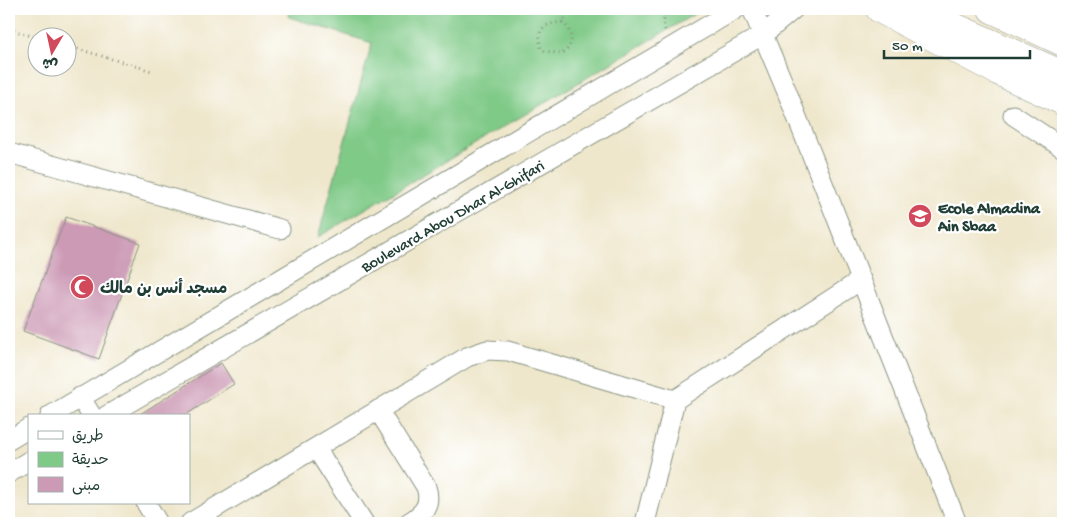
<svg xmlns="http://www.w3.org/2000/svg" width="1072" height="532" font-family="'Gochi Hand','Playpen Sans Arabic',sans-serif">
	<rect width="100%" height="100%" fill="#fff"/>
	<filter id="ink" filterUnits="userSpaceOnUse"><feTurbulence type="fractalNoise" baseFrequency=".02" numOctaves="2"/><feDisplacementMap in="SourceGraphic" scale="10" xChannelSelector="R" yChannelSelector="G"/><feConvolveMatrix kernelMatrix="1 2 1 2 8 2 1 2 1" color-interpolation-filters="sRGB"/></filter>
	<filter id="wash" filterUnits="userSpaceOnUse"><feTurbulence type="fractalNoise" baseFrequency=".0096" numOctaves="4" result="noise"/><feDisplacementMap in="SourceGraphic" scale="20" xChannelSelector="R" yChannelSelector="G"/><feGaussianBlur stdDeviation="1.12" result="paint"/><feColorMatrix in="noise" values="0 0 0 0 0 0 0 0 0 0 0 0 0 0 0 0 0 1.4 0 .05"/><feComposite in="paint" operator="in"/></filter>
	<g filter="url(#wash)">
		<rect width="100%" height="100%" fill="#efe7cc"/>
		<!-- green -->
		<path fill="#80ca88" stroke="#50845e" d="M290 9H703L318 237 372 43 289 17Z"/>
		<g id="blocks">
			<!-- building -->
			<g fill="#cc9ab5">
				<path d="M66 217 140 243 99 359 23 331Z"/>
				<path d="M221 363 234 384 184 416H137Z"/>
			</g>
		</g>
	</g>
	<g filter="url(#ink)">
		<use href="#blocks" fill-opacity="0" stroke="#879280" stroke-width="1"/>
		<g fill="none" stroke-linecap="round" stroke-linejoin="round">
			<!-- street casing -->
			<g stroke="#879280" stroke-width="21">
				<g id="street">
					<path d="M752 9 787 92 957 523"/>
					<path d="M1013 115 1063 148"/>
					<path d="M9 153 280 229"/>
					<path d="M80 397 92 416"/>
					<path d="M378 410 426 487C432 505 423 514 408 523"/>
					<path d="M50 416 736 9"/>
					<path d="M106 416 764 34 794 9"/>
					<path d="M9 440 29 428"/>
					<path d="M316 448 364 523"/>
					<path d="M9 473 29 461"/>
					<path d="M146 503 158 523"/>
					<path d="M190 523 467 357 487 350 508 351 675 400"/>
					<path d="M645 523 675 400 861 280"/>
				</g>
			</g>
			<!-- primary casing -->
			<g stroke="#879280" stroke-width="29">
				<g id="primary">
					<path d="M880 9 998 71 1063 101"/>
					<path d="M992 9 1063 42"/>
					<path d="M1046 9 1063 17"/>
					<path d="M925 14 1063 75"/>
				</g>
			</g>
			<!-- path -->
			<g stroke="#879280" stroke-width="3" stroke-dasharray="1 4" stroke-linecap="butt">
				<path d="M605 9 622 13H629L633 9"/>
				<path d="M563 22C573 33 575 44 562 54L545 51 541 48C536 27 545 24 563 22L569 9"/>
				<path d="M9 29 38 38"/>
				<path d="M665 30 663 23 667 9"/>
				<path d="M68 46 152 71"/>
			</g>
			<!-- street -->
			<use href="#street" stroke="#fff" stroke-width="19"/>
			<!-- primary -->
			<use href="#primary" stroke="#fff" stroke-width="28"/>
		</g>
	</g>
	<!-- icons -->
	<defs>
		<g id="school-disc" transform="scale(1.25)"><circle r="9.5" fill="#d1495b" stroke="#fff"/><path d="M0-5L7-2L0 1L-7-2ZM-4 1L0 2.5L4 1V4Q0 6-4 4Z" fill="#fff"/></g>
		<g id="mosque-disc" transform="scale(1.25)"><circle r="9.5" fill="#d1495b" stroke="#fff"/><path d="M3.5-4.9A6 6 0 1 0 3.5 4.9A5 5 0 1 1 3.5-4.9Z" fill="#fff"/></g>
	</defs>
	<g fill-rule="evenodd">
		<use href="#school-disc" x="920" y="216"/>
		<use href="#mosque-disc" x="82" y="287"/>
	</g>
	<g text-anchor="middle" stroke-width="4.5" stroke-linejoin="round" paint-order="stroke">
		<!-- poi labels -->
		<g font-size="16" font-weight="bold" fill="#1f3d34" stroke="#fff" text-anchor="start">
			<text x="938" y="213">Ecole Almadina<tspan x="938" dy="18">Ain Sbaa</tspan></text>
			<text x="100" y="293">مسجد أنس بن مالك</text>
		</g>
		<!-- street labels -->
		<g font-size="16" fill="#1f3d34" stroke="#fff">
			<text transform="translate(452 215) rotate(-30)" y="6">Boulevard Abou Dhar Al-Ghifari</text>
		</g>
	</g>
	<!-- margin -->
	<rect width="1072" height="532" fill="none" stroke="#fff" stroke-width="30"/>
	<!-- legend -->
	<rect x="28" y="414" width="162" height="90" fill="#ffffff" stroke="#a5b1ae"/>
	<rect x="38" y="431" width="25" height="8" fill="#ffffff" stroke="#a5b1ae"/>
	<text x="72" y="440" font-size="15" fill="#1f3d34">طريق</text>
	<rect x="38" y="452" width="25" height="15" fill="#80ca88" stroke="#a5b1ae"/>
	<text x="72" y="464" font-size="15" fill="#1f3d34">حديقة</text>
	<rect x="38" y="477" width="25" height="15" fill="#cc9ab5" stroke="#a5b1ae"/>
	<text x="72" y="490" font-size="15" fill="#1f3d34">مبنى</text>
	<!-- north arrow -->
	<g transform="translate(52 52) rotate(189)"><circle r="24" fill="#ffffff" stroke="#a5b1ae"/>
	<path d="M0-4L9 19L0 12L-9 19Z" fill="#d1495b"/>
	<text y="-8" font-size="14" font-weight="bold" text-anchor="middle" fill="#1f3d34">ش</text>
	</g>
	<!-- scale -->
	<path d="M884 50v8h146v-8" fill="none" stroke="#1f3d34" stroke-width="2.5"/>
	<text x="892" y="50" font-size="15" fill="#1f3d34" stroke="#ffffff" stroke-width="4" paint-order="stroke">50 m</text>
</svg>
